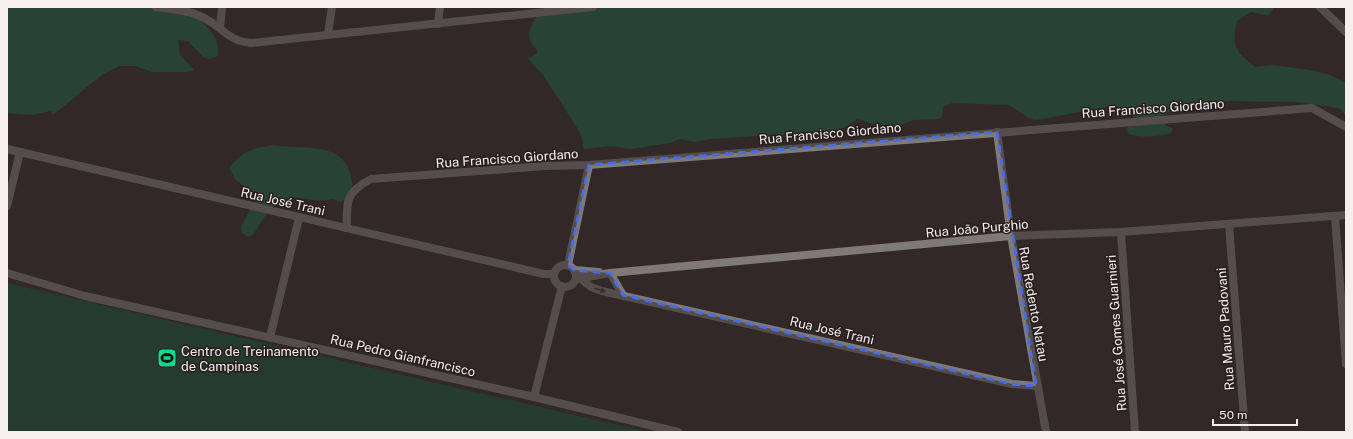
<svg xmlns="http://www.w3.org/2000/svg" width="1353" height="439" font-family="'Public Sans',sans-serif">
	<rect width="100%" height="100%" fill="#332828"/>
	<!-- green -->
	<path fill="#155336" d="M7 283 648 432H7Z"/>
	<!-- forest -->
	<g fill="#1b6240">
		<path d="M11 7H184C200 21 221 32 218 56L209 59 203 57 188 41 178 40 180 55 194 70 186 72H152L136 66H119L103 74 53 115 51 111 33 115 7 113V8Z"/>
		<path d="M560 7H1275L1268 16 1251 12 1237 21C1231 46 1235 51 1255 67L1273 65 1310 70 1327 74 1346 82V115L1339 108 1296 102 1228 101 1177 108 1155 119 1173 129 1171 133C1158 137 1141 138 1129 134L1127 130 1137 109 1107 107 1037 120 1030 119 1009 105 952 103 943 107 942 117 939 119 914 120 897 126 873 124 858 119 845 127 835 131 711 139 694 142 680 139 670 143 631 149 611 146 584 149 581 134 543 75 528 59 537 53V50C523 37 530 26 539 13Z"/>
		<path d="M272 145C314 151 354 138 353 197L339 202 334 199C317 202 317 200 301 198 275 194 265 217 253 235L248 237 242 233 241 226 257 197 235 179 229 168C243 151 250 149 272 145Z"/>
	</g>
	<g fill="none" stroke-linecap="round" stroke-linejoin="round">
		<!-- minor -->
		<g stroke="#7f7979" stroke-width="8">
			<path d="M156 7C171 9 189 10 202 17 222 26 227 41 251 43L593 7"/>
			<path d="M1320 7 1346 32"/>
			<path d="M438 24 440 7"/>
			<path d="M220 28 222 7"/>
			<path d="M328 34 332 7"/>
			<path d="M997 132 1011 236 1046 432"/>
			<path d="M7 149 544 274H554"/>
			<path d="M7 206 20 152"/>
			<path d="M1335 216 1346 364"/>
			<path d="M1229 224 1245 432"/>
			<path d="M347 228C346 202 346 192 371 179L546 166 589 165 1312 108 1346 127"/>
			<path d="M1121 232 1135 432"/>
			<path d="M568 265 589 165"/>
			<circle cx="565" cy="276" r="11"/>
			<path d="M574 270 599 272"/>
			<path d="M610 273 623 295"/>
			<path d="M580 278 591 287 602 291 1012 384 1036 386"/>
			<path d="M576 279 610 273 1011 236 1121 232 1346 215"/>
			<path d="M270 337 299 218"/>
			<path d="M534 397 562 286"/>
		</g>
		<!-- tertiary -->
		<path stroke="#7f7979" stroke-width="8" d="M7 273 85 296 534 397 678 432"/>
	</g>
	<!-- one-way arrows -->
	<defs><path id="oneway-solid" d="M-6-.8H1V-3.2L6.5 0L1 3.2V.8H-6Z"/></defs>
	<use fill="#43393a" href="#oneway-solid" transform="translate(600 290) rotate(18)"/>
	<!-- marked area -->
	<path d="M0 0H1353V439H0ZM997 132 1036 386 1012 384 623 295 610 273 574 270 568 265 589 165Z" fill="#332828" fill-opacity=".55" fill-rule="evenodd"/>
	<path fill="none" stroke="#486edc" stroke-width="3" stroke-dasharray="8 5" stroke-linejoin="round" d="M997 132 1036 386 1012 384 623 295 610 273 574 270 568 265 589 165Z"/>
	<!-- icons -->
	<defs>
		<g id="stadium-square" transform="scale(1)"><rect x="-9" y="-9" width="18" height="18" rx="4" fill="#0cd98a" stroke="#291e1f"/><path d="M0-5a6.5 5 0 1 0 0 10a6.5 5 0 1 0 0-10ZM-3.5-1.8h7v3.6h-7Z" fill="#111"/></g>
	</defs>
	<g fill-rule="evenodd">
		<use href="#stadium-square" x="167" y="358"/>
	</g>
	<g text-anchor="middle" stroke-width="3" stroke-linejoin="round" paint-order="stroke">
		<!-- street labels -->
		<g font-size="13" fill="#f5edee" stroke="#291e1f">
			<text transform="translate(1153 108) rotate(-4)" y="5">Rua Francisco Giordano</text>
			<text transform="translate(830 133) rotate(-5)" y="5">Rua Francisco Giordano</text>
			<text transform="translate(507 158) rotate(-4)" y="5">Rua Francisco Giordano</text>
			<text transform="translate(283 201) rotate(13)" y="5">Rua José Trani</text>
			<text transform="translate(977 228) rotate(-5)" y="5">Rua João Purghio</text>
			<text transform="translate(1034 304) rotate(80)" y="5">Rua Redento Natau</text>
			<text transform="translate(1225 329) rotate(-94)" y="5">Rua Mauro Padovani</text>
			<text transform="translate(832 330) rotate(13)" y="5">Rua José Trani</text>
			<text transform="translate(1116 333) rotate(-94)" y="5">Rua José Gomes Guarnieri</text>
			<text transform="translate(403 355) rotate(13)" y="5">Rua Pedro Gianfrancisco</text>
		</g>
		<!-- poi labels -->
		<g font-size="13" fill="#f5edee" stroke="#291e1f" text-anchor="start">
			<text x="181" y="356">Centro de Treinamento<tspan x="181" dy="15">de Campinas</tspan></text>
		</g>
	</g>
	<!-- border -->
	<rect width="1353" height="439" fill="none" stroke="#f5edee" stroke-width="16"/>
	<!-- scale -->
	<path d="M1213 419v6h84v-6" fill="none" stroke="#f5edee" stroke-width="2"/>
	<text x="1219" y="419" font-size="12" fill="#f5edee" stroke="#291e1f" stroke-width="3" paint-order="stroke">50 m</text>
</svg>
